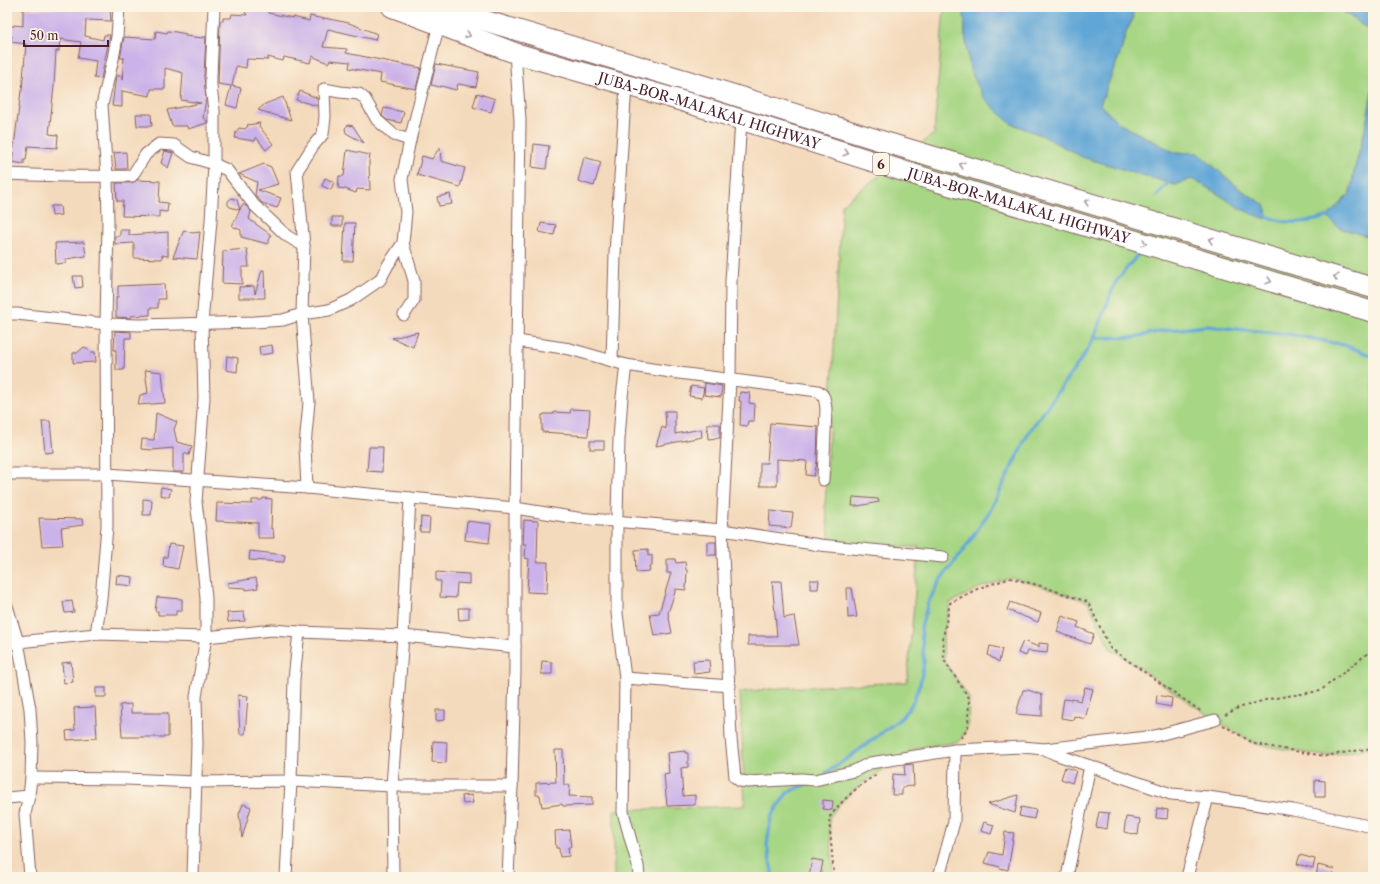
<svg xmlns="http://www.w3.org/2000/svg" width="1380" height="884" font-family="'Libre Caslon Text',serif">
	<rect width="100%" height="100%" fill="#fcf5e5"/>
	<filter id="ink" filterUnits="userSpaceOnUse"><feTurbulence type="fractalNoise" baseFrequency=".025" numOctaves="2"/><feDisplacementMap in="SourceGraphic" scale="8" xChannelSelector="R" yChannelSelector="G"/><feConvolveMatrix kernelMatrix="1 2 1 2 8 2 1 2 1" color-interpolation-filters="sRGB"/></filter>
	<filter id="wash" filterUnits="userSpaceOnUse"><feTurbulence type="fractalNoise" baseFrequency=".012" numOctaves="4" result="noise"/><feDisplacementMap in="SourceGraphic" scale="16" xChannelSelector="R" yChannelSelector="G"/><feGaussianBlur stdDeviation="0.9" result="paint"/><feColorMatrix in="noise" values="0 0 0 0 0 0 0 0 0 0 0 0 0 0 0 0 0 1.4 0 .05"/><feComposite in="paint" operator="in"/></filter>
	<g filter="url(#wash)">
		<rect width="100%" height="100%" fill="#f4dabc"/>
		<!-- green -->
		<path fill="#a7d684" stroke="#787a58" d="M944 7H964L965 35 1010 123 1175 185 1192 179 1266 219V206L1240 189 1198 154 1174 152 1120 124 1100 105 1121 51 1126 32 1134 17 1131 7H1337L1373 33V86L1365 130 1356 163 1350 193 1328 217 1363 235 1373 236V748L1324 756 1255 744 1215 720 1110 648 1088 602 1041 586 1011 578 979 588 950 603 943 637 944 660 969 698 968 727 959 742 917 748 861 784 839 804 829 818 834 877H614V810L745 806 740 692 780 688 907 682 919 547 831 548 825 506 842 204 934 134Z"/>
		<!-- water -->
		<g fill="#61a6d6" stroke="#566280">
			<path d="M964 7H1131L1134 17 1126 32 1121 51 1100 105 1120 124 1174 152 1198 153 1240 189 1266 206V219L1241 209 1215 192 1192 179 1175 185 1082 157 1043 136 1010 123 984 98 970 70 965 35Z"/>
			<path d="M1337 7H1373V33L1339 8Z"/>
			<path d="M1373 86V236L1363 235 1339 228 1327 217 1350 193 1356 163 1365 130Z"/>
		</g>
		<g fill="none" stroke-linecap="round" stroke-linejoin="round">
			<!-- stream -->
			<g stroke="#61a6d6" stroke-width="3.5">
				<path d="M1157 196 1170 180"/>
				<path d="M1263 214C1284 226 1305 223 1327 217"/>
				<path d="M1094 338 1135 337 1161 331 1207 326 1294 335 1344 345 1373 356"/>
				<path d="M826 773 851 756 901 718 912 704 920 684 924 662 921 627 928 603 940 580 963 551 990 511 1029 432 1083 357 1094 338 1115 283 1138 254"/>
				<path d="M773 877 767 845 771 817 787 793 809 783"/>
			</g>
		</g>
		<g id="blocks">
			<!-- building -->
			<g fill="#cbb2e9">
				<path d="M53 7H68V9L95 10V7L110 8 111 21 86 20 85 36 103 40 104 35H110L101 79 94 78 96 61 78 58 81 42 60 39 59 51H56L54 86 49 134 58 135 57 148 28 146 26 160H24V164L12 162 21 91H22L26 44 11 42 12 36H7V27L14 26V25L23 26V9H53Z"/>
				<path d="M242 7H254L268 10V13L293 18V17L309 21 310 16 324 19V18L349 23 377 34 375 40 328 29 323 47 347 49 346 53 421 68 416 89 380 82 381 74 349 68 350 62 330 60 328 63 312 56 310 63 284 57 283 61 268 57V60L247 59 246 68 236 66 232 86 241 88 237 108 226 105 231 86 218 84 220 21H223V18H231L232 14 247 15Z"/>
				<path d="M156 31 167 33 168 31 176 32 186 34 185 36 203 38V37H206L204 76 206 99 203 118 207 121V123L188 129 187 126H172L167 110 201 103 181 100 183 73 165 68V89H151L150 96 122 91V107L112 106 116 76H122V80L124 58H120L124 37 155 39Z"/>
				<path d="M436 64 479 72 476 87 458 84 456 90 441 86 440 87 431 85Z"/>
				<path d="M300 91 317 98 318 106 296 100Z"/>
				<path d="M477 93 495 99 491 112 473 107Z"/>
				<path d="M283 97 291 120 258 110 265 104Z"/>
				<path d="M384 108 404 112 401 123 387 120 382 116Z"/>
				<path d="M136 114H151L152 126H137Z"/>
				<path d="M260 123 259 126 273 144 266 150 256 137 255 141 235 138 236 132 239 128 245 129 248 126 247 125Z"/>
				<path d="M348 125 353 126 364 143 346 133 345 128Z"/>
				<path d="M534 144 549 146 546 169 532 167Z"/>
				<path d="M440 147 441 161 465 168 460 187 417 175 422 156 432 159Z"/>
				<path d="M347 150 370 155 369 162 370 190 357 189 356 193 345 189 338 188 339 176H344Z"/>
				<path d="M165 151 173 153 168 168 161 163Z"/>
				<path d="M126 152 127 169H116L114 153Z"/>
				<path d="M584 157 601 162 594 186 578 181Z"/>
				<path d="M264 164 271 167 278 184 258 190 281 198 277 208 262 203 255 195 257 182 239 174Z"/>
				<path d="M325 178 334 182 331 190 322 186Z"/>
				<path d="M137 180 160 181 159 202 168 203 167 212 159 211V217L122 216 123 201H117L116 183H132Z"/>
				<path d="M450 194 452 204 439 206 437 197Z"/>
				<path d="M232 198 237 200 240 210 230 207 228 205V201Z"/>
				<path d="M242 205H245L251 211 249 219 271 235 268 244 241 237V230L232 226Z"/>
				<path d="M51 206H60L61 215 52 216Z"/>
				<rect x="332" y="217" width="10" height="9"/>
				<path d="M345 223H355L353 261H343Z"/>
				<path d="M541 223 556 225 554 235 539 232Z"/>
				<path d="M120 230H129V235L168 232V256L162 255V259L134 258V243L115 244V236H120Z"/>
				<path d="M184 230 192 233 200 232 197 259 173 257Z"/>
				<path d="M84 242 86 256 66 259V263L56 264 55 243Z"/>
				<path d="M247 249 249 267H242V284L222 283 223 251Z"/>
				<path d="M262 270H264L265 298H239V287L254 286 255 294Z"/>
				<path d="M73 276H82L83 287 75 288Z"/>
				<path d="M164 284 165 299H158V308H150V315L131 316V318L116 317V297H118V286Z"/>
				<path d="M115 331 131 332V338H125L124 370H116V350H114Z"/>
				<path d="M418 332 413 347 392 338Z"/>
				<path d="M272 345 273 353 260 355 259 347Z"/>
				<path d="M84 347 88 349 91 352H95L96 362 73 363V353H77Z"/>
				<path d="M227 356 238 358 237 372 226 370Z"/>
				<path d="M145 370 162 372 165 403 138 405 140 395 148 393Z"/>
				<path d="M705 383 722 386 721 397 704 395Z"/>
				<path d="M691 386 704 388 702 398 689 396Z"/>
				<path d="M740 392 750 393 749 403 755 404 754 421H748L747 426 740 425 741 401H739Z"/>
				<path d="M571 409 590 410 588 436 572 435V434L542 432V415H544V414H554V412L570 413Z"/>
				<path d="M665 411H675V434L701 429 702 437 656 446 662 427 666 429Z"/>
				<path d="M156 413 177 422 174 429 177 442 192 446 189 455 184 453V472H173V448L153 450 141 449 142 439 154 440Z"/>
				<path d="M42 421H50L53 452 45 453Z"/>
				<path d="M770 423 818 427 817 462 814 476 806 475 807 461 777 459V486H760V463H767Z"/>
				<path d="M707 424H720V438L708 439Z"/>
				<rect x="590" y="441" width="14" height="8"/>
				<path d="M369 447H383L382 472 367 471Z"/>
				<path d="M161 487 171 489 169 497 160 495Z"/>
				<path d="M853 497 878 499 879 502 858 506H852Z"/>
				<path d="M263 498 272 499 271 529H273L274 538H258V523L216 521 217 503 252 504V500H262Z"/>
				<path d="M143 499 152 500 151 515H143Z"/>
				<path d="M770 511 793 513 791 528 769 526Z"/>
				<path d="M421 517 430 518 429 532H420Z"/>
				<path d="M39 518 82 519 83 525 61 528 63 545 42 546Z"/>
				<path d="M524 520 538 521 537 562H548L547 593 527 592 529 559 525 558 526 544H523Z"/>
				<path d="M467 521 491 524 489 543 465 540Z"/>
				<rect x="707" y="542" width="9" height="13"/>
				<path d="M169 544 183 546 178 569 163 566 164 557H167Z"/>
				<path d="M648 549V556L652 555V566H649L650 571 636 572 635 550Z"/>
				<path d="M250 551 285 555 284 562 249 560Z"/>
				<path d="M667 559H675L676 563 685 562 686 570H687L686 590 676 589 668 613 672 633 654 636 650 614 659 613 671 573H667Z"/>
				<path d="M436 572 469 574V584L457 583 456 598 440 597 441 581H436Z"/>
				<path d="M117 575 133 577 132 586 116 584Z"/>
				<path d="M256 578 258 588 246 590V588L228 587V583Z"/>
				<path d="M810 580H819L818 589H810Z"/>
				<path d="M772 581H781L784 618 794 616 799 645H748V636H777Z"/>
				<path d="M847 588H852L857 617 848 618Z"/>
				<path d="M157 597 182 599V611H176V615H158V611H155Z"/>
				<path d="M72 601 74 612 65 613 63 602Z"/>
				<path d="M1010 602 1041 613 1038 622 1007 610Z"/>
				<path d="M458 608H469V619L459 620Z"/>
				<path d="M244 612 245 621 228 622 227 613Z"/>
				<path d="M1062 616 1079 622 1077 627 1094 634 1090 644 1057 632Z"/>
				<path d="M1023 641 1039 647V643L1048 644 1047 653 1028 651 1026 656 1018 653Z"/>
				<path d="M990 646 1002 649 999 662 988 655Z"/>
				<path d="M709 660 710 672 694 674 693 661Z"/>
				<path d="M542 661 552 662V674H541Z"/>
				<path d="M71 662 73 682 64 683 62 663Z"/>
				<path d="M1085 687 1093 689 1085 719 1074 716 1073 720 1061 718 1064 699 1072 700V699L1081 701Z"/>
				<rect x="96" y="688" width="10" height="9"/>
				<path d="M1023 690H1028L1042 695V716L1016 714Z"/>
				<path d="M238 695 248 696 245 734H240Z"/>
				<path d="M1157 695 1172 698 1171 707 1156 704Z"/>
				<path d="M131 704V713H168V737H122L120 705Z"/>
				<path d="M95 707 97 738 67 740 66 731 75 730 74 708Z"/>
				<path d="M436 710H445V720L436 721Z"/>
				<path d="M433 741 447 742 446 763 432 762Z"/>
				<path d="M555 750H563L564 785H570L569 796 592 797V805L563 806 562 804 542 807 540 795H536V783L556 782Z"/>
				<path d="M685 751V753H688V767L681 768 683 796 695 795V805L667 806 664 774 669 773 667 753Z"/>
				<path d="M913 764 914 786 902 787V795H892L893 774 905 775 904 765Z"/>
				<path d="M1065 767 1076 771 1072 783 1061 779Z"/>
				<path d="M1315 780 1325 781V797H1315Z"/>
				<path d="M471 795 473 803 463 804 462 796Z"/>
				<path d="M1018 795 1015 813 988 804Z"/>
				<path d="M823 800 833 801 832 810 823 809Z"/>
				<path d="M243 804 251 807 242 838 239 814Z"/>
				<path d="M1021 807 1036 810 1034 819 1019 816Z"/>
				<path d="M1157 808 1168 810 1167 819 1156 818Z"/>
				<path d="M1099 812 1109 813 1107 829 1096 827Z"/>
				<path d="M1126 817 1140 819 1138 835 1124 832Z"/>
				<path d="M984 822 994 825 991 834 981 831Z"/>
				<path d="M569 830 571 847H568L569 856 560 857 559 848H556L555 831Z"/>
				<path d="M1005 832 1014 833 1008 870 1000 868V867L985 863 989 852 1002 855Z"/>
				<path d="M1300 855 1315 859 1313 868 1297 864Z"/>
				<path d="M812 859 823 861 820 877H809Z"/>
				<path d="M1318 865 1334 869 1332 877H1316Z"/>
			</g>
		</g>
	</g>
	<g filter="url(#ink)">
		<use href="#blocks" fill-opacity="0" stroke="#86605e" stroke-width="1"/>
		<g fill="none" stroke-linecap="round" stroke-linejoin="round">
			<!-- street casing -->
			<g stroke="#86605e" stroke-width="13">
				<g id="street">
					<path d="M741 120 731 281 730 380 722 530 731 738 735 777 740 781 748 782 801 779 815 780 854 771 870 763 955 750 1022 747 1045 749 1055 754 1171 794 1208 797 1293 810 1373 827"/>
					<path d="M7 174C49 176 90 177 132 176L146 154 159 144 174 145 191 157 214 164 227 170 254 205 287 236 304 246 302 314 309 402 305 446 307 488"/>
					<path d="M304 246 297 171 313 146 323 134 325 117 324 89 340 92 359 94 365 99 377 120 394 135 410 140"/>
					<path d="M7 314H17L106 324 140 325 255 322 283 320 302 314 329 310 351 300 380 280 388 265 403 243"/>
					<path d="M404 315 414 300V281L403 243 406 212 402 179 410 140 439 24"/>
					<path d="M517 341 570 349 626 365 671 372 818 391C825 395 825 401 826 409L823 480"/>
					<path d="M612 360 615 254 626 85"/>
					<path d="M626 365 622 397 619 439 617 515V613L625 678 623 812 638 866 639 877"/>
					<path d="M7 474H107L307 488 515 508 577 518 722 530 820 545 943 557"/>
					<path d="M7 606 18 642 30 709 32 742 31 778 29 796 25 814 30 877"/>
					<path d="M96 634 101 599 107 526 106 324 108 221 107 177 102 105 113 59 117 37 119 7"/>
					<path d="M7 645 18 642 96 634 206 637 272 630 299 632 403 636 515 647"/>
					<path d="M625 678 730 686"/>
					<path d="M1045 749 1155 736 1215 720"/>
					<path d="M31 778 126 779 195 782 291 781 392 786H512"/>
					<path d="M7 798 29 796"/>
					<path d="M193 877 197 744 196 697 206 637V599L200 532 196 502 204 398 202 323 211 221 214 164V110L211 87V76L214 7"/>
					<path d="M286 877 291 781 294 679 299 632"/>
					<path d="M393 877 392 786 403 636 410 498"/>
					<path d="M508 877 512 786 515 670V508L520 120 515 53"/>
					<path d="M939 877 954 822 955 750"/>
					<path d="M1067 877 1090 766"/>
					<path d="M1187 877 1208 797"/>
				</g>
			</g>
			<!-- highway casing -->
			<g stroke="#86605e" stroke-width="22">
				<g id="highway">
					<path id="s1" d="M392 7 515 53 682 101 919 176 1373 312"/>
					<path d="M439 7 705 86 888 143 1373 288"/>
				</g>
			</g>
			<!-- path -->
			<g stroke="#86605e" stroke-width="2" stroke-dasharray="3 3" stroke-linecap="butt">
				<path d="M1225 715 1238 708 1269 699 1320 691 1373 649"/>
				<path d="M1223 725 1255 744 1324 756 1373 748"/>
				<path d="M961 738 968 727 969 698 944 660 943 637 950 603 979 588 1011 578 1041 586 1088 602 1110 648 1202 712"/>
				<path d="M834 877 829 818C842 800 858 786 877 774"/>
			</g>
			<!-- street -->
			<use href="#street" stroke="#fff" stroke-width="11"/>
			<!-- highway -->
			<use href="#highway" stroke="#fff" stroke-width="20"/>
		</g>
		<!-- one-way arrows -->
		<defs><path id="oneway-chevron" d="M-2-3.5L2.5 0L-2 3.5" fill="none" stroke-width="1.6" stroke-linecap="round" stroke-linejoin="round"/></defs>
		<g stroke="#ae9aa0">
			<use href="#oneway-chevron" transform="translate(468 35) rotate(21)"/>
			<use href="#oneway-chevron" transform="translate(846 153) rotate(18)"/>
			<use href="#oneway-chevron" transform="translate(962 165) rotate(-163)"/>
			<use href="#oneway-chevron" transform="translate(1087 202) rotate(-163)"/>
			<use href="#oneway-chevron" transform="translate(1211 240) rotate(-163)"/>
			<use href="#oneway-chevron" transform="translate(1144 243) rotate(17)"/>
			<use href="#oneway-chevron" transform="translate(1336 277) rotate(-164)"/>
			<use href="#oneway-chevron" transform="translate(1269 281) rotate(17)"/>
		</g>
	</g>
	<g text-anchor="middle" stroke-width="4" stroke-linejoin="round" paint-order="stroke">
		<!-- shield labels -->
		<rect fill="#fcf5e5" stroke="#7f5f63" stroke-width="1" x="873" y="153" width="16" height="22" rx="3"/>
		<g font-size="13" font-weight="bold" fill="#4a1f2b">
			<text x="881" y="169">6</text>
		</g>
		<!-- street labels -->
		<g font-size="14" fill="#4a1f2b" stroke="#fcf5e5">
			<text dy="5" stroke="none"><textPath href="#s1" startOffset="334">JUBA-BOR-MALAKAL HIGHWAY</textPath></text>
			<text dy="5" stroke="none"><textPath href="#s1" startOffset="658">JUBA-BOR-MALAKAL HIGHWAY</textPath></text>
		</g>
	</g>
	<!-- margin -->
	<rect width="1380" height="884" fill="none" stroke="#fcf5e5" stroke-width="24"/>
	<!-- scale -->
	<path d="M24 40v6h84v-6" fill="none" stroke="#4a1f2b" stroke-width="2"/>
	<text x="30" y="40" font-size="12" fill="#4a1f2b" stroke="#fcf5e5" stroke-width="3" paint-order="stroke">50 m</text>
</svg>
